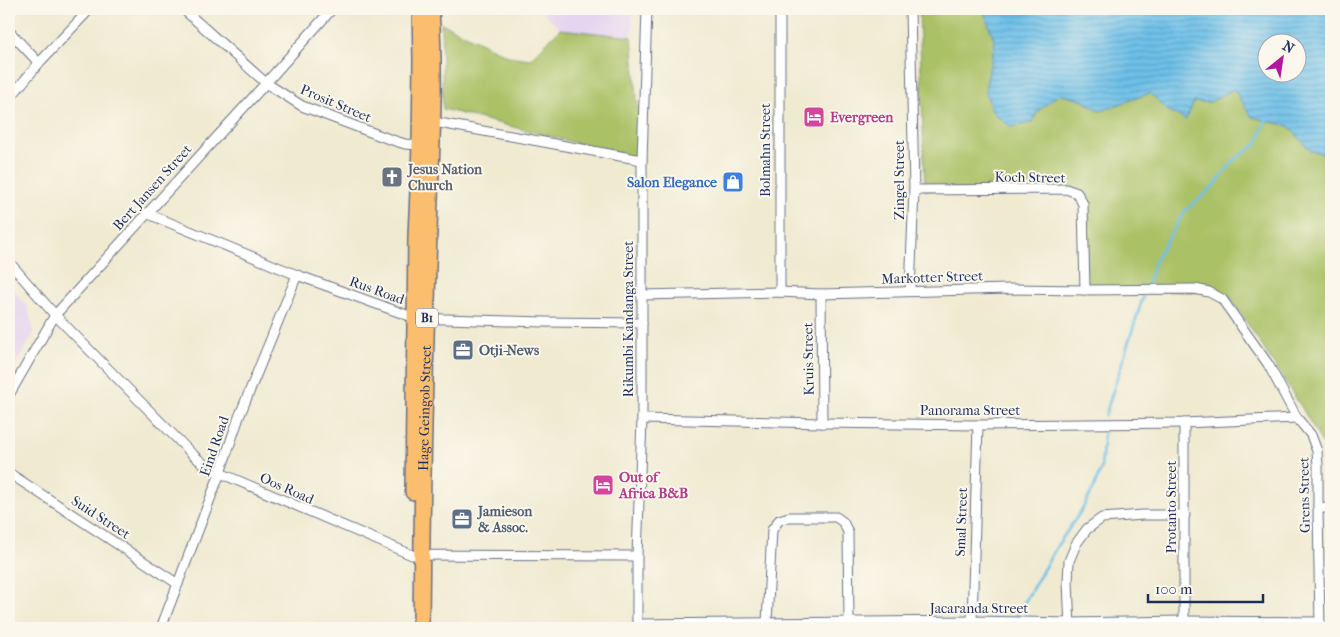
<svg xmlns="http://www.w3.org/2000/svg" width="1340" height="637" font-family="'IM FELL French Canon',serif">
	<defs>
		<pattern id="water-rules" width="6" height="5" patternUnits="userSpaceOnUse" patternTransform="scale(1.25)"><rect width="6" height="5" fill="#6dc0e9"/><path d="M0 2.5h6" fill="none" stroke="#599cc0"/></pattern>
	</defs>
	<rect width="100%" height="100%" fill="#fbf7ec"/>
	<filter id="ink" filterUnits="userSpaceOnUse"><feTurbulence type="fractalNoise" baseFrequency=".02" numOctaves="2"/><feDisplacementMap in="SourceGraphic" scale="10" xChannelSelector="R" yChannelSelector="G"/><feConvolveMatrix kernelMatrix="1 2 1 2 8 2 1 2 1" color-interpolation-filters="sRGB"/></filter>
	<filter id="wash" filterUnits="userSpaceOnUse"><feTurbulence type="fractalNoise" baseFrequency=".0096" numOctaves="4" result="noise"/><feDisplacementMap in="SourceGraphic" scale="20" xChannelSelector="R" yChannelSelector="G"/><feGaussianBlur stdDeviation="1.12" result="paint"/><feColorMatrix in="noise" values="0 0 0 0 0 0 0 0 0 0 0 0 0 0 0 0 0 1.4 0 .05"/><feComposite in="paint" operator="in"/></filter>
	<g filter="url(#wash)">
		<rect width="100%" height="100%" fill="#f0ead1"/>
		<!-- built -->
		<g fill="#e5d3f0">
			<path d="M540 9H632V37L560 29Z"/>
			<path d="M9 285 27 306 34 332 9 376Z"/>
		</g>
		<!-- grass -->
		<g fill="#abc166" stroke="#637862">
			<path d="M919 9H983L995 42 985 90 1031 123 1039 110 1059 94 1082 100 1101 111 1150 93 1167 110 1194 102H1210L1234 89 1252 117 1289 126 1311 151 1328 154 1331 156V459L1302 408 1231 298 1222 299 1209 292 1085 290 1083 204 1076 193 925 190Z"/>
			<path d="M441 23 508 56 530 59 560 29 632 37 642 160 443 109Z"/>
		</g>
		<!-- water -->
		<path fill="url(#water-rules)" stroke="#4478a4" fill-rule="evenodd" d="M983 9H1331V156L1328 154 1311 151 1289 126 1252 117 1234 89 1210 102H1194L1186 120 1167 110 1150 93 1101 111 1082 100 1059 94 1039 110 1031 123 1011 127 993 113 985 90 995 42ZM1268 42H1298V72H1268Z"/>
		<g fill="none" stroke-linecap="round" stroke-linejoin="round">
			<!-- stream -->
			<g stroke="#6dc0e9" stroke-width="2.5">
				<path d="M1148 283 1155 260 1185 211 1214 186 1234 160 1257 144 1266 120"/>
				<path d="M1105 416 1143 297"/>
				<path d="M1017 615 1057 546 1083 508 1094 487 1101 469 1104 432"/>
				<path d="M1009 628V627"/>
			</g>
		</g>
	</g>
	<g filter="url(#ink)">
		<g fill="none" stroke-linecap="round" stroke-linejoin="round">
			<!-- minor casing -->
			<g stroke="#667086" stroke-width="11">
				<g id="minor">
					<path d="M183 9 266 83 302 106 389 139 405 144 420 145"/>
					<path d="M910 9 914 190 910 291"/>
					<path d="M9 31 39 63"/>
					<path d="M9 99 39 63 90 9"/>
					<path d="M434 122 642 160"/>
					<path d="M914 190 1066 189 1077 193 1083 204 1085 290"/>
					<path d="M146 213 297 275 415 318 544 322 642 323"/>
					<path d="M9 262 55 315 192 454 205 465 220 473 412 555 637 556"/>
					<path d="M780 292V9"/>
					<path d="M821 294 822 423"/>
					<path d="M641 295 780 292 821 294 1008 289 1085 290 1195 289 1209 292 1222 299 1268 364 1297 418 1311 435 1317 451 1318 466V508L1320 628"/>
					<path d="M9 395 55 315 266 83 332 9"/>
					<path d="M642 419 822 423 978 425 1184 423 1297 418"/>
					<path d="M1184 423V621"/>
					<path d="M9 473 178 584"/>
					<path d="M1318 508H1331"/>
					<path d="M972 621 978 425"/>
					<path d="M767 622 772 530 779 520 789 517H836L843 522 848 532 849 622"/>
					<path d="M637 624 972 621 1070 623 1184 621 1320 622"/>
					<path d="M161 628 220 473 239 417 297 275"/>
					<path d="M637 628V556L642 419V160L647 9"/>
					<path d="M1070 628 1068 582 1069 561 1076 544 1087 529 1102 518 1143 515H1185"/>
				</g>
			</g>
			<!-- trunk casing -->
			<g stroke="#667086" stroke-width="18">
				<g id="trunk">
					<path d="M413 492 416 236 420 145 421 60 420 9"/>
					<path id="s1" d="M421 628C422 496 425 364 429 232 431 157 436 83 431 9"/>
				</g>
			</g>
			<!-- minor -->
			<use href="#minor" stroke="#fff" stroke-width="9"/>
			<!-- trunk -->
			<use href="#trunk" stroke="#fbbd6e" stroke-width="15"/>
		</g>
	</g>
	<!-- icons -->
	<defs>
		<g id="hotel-square" transform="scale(1.125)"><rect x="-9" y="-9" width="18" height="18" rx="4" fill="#d1479c" stroke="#fbf7ec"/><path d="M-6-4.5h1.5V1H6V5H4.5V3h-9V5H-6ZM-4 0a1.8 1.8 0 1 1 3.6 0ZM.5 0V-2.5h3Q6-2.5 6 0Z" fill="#fff"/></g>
		<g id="church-square" transform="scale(1.125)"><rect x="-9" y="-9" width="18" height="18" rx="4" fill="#6b7280" stroke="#fbf7ec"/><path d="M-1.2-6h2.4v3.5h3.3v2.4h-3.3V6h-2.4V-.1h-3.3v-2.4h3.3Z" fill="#fff"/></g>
		<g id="shop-square" transform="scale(1.125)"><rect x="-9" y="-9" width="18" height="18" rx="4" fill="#3f7fe0" stroke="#fbf7ec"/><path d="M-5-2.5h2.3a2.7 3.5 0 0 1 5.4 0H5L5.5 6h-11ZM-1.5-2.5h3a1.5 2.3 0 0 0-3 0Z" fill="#fff"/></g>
		<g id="office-square" transform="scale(1.125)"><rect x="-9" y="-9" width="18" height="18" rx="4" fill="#5c6f8a" stroke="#fbf7ec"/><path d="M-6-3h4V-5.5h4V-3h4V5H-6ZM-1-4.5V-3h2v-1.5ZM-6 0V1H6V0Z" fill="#fff"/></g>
	</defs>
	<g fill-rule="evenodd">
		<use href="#hotel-square" x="814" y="117"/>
		<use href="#church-square" x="392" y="177"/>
		<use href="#shop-square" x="733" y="182"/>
		<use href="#office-square" x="463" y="350"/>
		<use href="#hotel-square" x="603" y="485"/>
		<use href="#office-square" x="462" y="519"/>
	</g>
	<g text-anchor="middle" stroke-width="4" stroke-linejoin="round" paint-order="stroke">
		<!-- shield labels -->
		<rect fill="#fbf7ec" stroke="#5e6b89" stroke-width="1" x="416" y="308.5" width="22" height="19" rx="4"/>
		<g font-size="12" font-weight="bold" fill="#1b2f5e">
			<text x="427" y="322">B1</text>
		</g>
		<!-- street labels -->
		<g font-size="14" fill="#1b2f5e" stroke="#fbf7ec">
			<text transform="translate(336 103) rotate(23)" y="5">Prosit Street</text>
			<text transform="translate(765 150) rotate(-90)" y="5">Bolmahn Street</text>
			<text transform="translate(1030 177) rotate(1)" y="5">Koch Street</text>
			<text transform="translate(899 180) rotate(-90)" y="5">Zingel Street</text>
			<text transform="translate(152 187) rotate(-48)" y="5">Bert Jansen Street</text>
			<text transform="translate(932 277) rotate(-2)" y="5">Markotter Street</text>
			<text transform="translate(377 290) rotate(20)" y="5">Rus Road</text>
			<text transform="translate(628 319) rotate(-90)" y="5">Rikumbi Kandanga Street</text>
			<text transform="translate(808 359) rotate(-91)" y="5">Kruis Street</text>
			<text dy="5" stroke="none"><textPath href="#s1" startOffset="220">Hage Geingob Street</textPath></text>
			<text x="970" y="415">Panorama Street</text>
			<text transform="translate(214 446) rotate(-71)" y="5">Eind Road</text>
			<text transform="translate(287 488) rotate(24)" y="5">Oos Road</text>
			<text transform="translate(1304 495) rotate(-91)" y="5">Grens Street</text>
			<text transform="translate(1171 507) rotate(-90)" y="5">Protanto Street</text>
			<text transform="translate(101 517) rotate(33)" y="5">Suid Street</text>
			<text transform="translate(961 522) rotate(-88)" y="5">Smal Street</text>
			<text x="979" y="613">Jacaranda Street</text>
		</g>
		<!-- hotel labels -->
		<g font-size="14" font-weight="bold" fill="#b23c85" stroke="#fbf7ec" text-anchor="start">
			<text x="830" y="122">Evergreen</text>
			<text x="619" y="482">Out of<tspan x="619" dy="16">Africa B&amp;B</tspan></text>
		</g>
		<!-- worship labels -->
		<g font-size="14" font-weight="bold" fill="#5b616d" stroke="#fbf7ec" text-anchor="start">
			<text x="408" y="174">Jesus Nation<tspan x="408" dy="16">Church</tspan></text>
		</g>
		<!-- shop labels -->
		<g font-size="14" font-weight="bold" fill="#366cbe" stroke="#fbf7ec" text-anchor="end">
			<text x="717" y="187">Salon Elegance</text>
		</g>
		<!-- service labels -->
		<g font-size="14" font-weight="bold" fill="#4e5e75" stroke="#fbf7ec" text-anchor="start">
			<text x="479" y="355">Otji-News</text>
			<text x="478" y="516">Jamieson<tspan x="478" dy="16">&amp; Assoc.</tspan></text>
		</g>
	</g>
	<!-- margin -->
	<rect width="1340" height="637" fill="none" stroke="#fbf7ec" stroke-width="30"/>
	<!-- north arrow -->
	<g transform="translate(1282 58) rotate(30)"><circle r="24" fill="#fbf7ec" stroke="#a1a7b3"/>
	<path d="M0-4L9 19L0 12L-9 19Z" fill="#b5179e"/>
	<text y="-8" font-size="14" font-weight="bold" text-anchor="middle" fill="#1b2f5e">N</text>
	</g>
	<!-- scale -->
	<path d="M1148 594v8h115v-8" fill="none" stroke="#1b2f5e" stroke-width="2.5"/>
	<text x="1155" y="594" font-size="15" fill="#1b2f5e" stroke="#fbf7ec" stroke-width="4" paint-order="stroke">100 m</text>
</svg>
